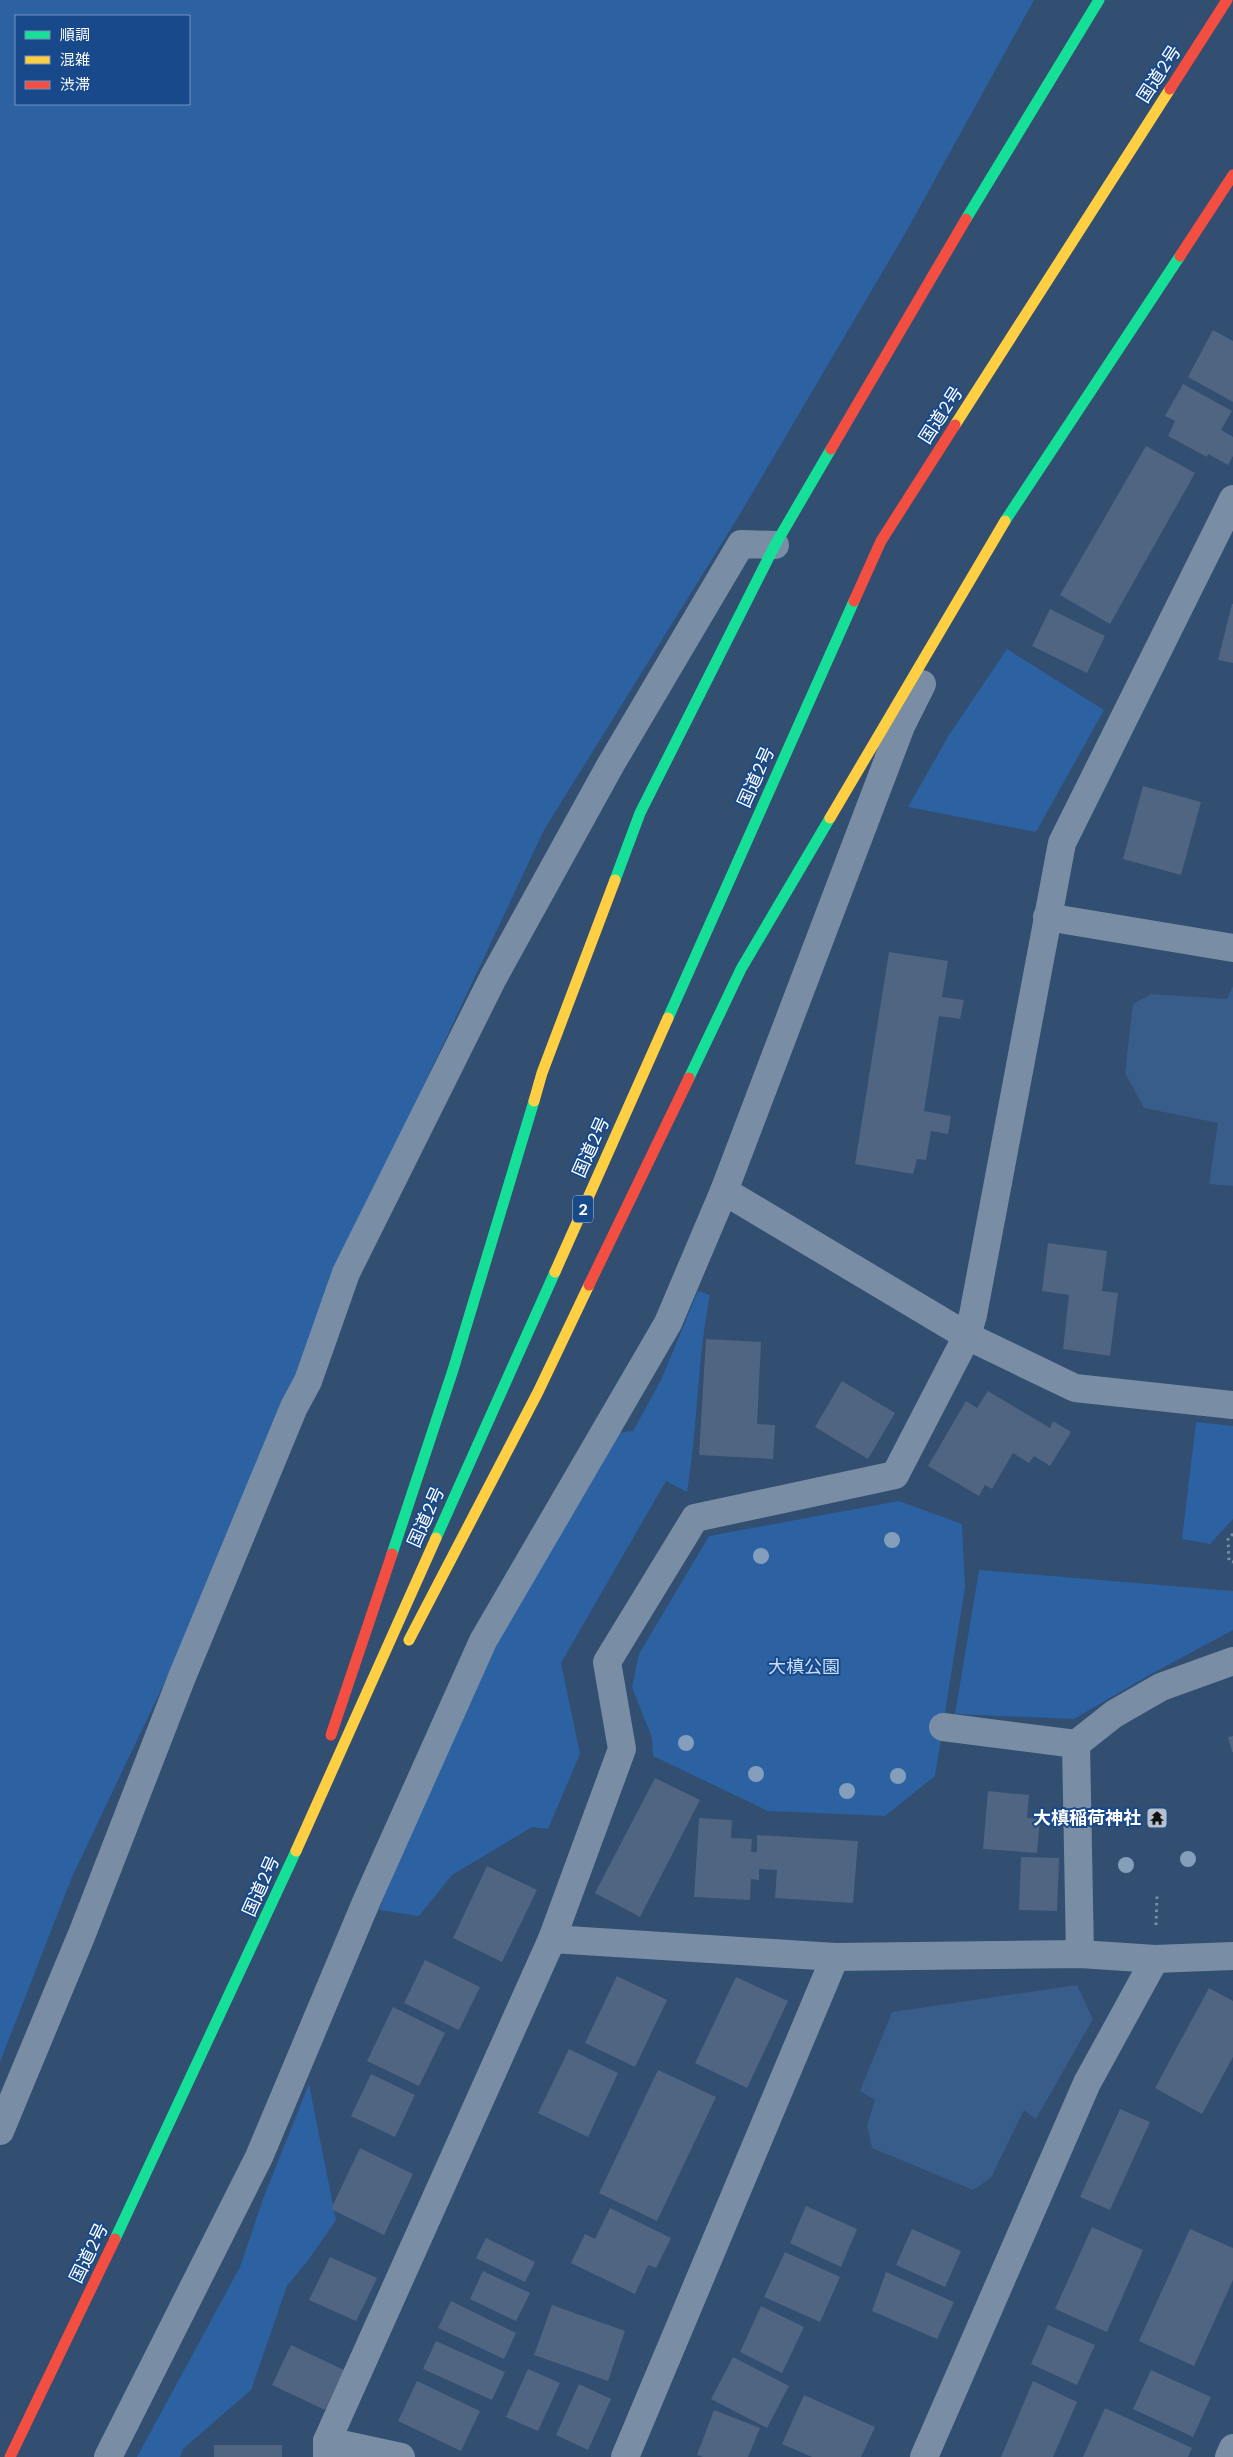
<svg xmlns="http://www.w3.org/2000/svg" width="1233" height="2457" font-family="'DM Sans','Noto Sans JP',sans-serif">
	<rect width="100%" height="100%" fill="#324e71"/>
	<!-- green -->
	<g fill="#2c61a2" fill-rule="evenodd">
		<path d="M0 0H1034L906 232 740 514 544 830 416 1102 308 1381 72 1877 0 2062ZM16 16H189V104H16Z"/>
		<path d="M1007 649 1104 710 1036 832 908 807 949 735Z"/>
		<path d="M698 1291 710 1295C697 1360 698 1427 687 1492L666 1481 561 1663 580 1754 548 1829 532 1827 452 1875 419 1916 379 1910 437 1755 608 1434 633 1431 661 1380Z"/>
		<path d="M1196 1422 1233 1426V1519L1210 1544 1182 1539Z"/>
		<path d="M899 1501 962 1524 965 1587 935 1776 885 1816 768 1811 653 1756 652 1738 632 1687 639 1654 709 1536Z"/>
		<path d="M979 1570 1233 1591V1630L1144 1678 1074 1719 955 1714Z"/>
		<path d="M309 2084 336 2220 309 2259 287 2286 251 2390 183 2449 180 2457H137L240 2267 263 2199Z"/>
	</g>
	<!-- water -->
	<g fill="#385d8a">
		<path d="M1233 986V1186L1209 1184 1218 1123 1144 1108 1125 1073 1133 1004 1151 994 1227 999Z"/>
		<path d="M1077 1985 1093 2019 1036 2119 1024 2110 991 2178 973 2190 872 2148 867 2125 875 2100 860 2091 892 2012Z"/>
	</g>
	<!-- building -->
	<g fill="#4f6582">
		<path d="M1213 330 1233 341V402L1188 377Z"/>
		<path d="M1183 384 1232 411 1221 430 1233 437V456L1228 465 1208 454 1207 457 1168 436 1175 421 1165 416Z"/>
		<path d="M1146 446 1195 473 1110 624 1060 595Z"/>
		<path d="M1232 604H1233V663L1218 660Z"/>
		<path d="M1050 609 1105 636 1087 673 1032 646Z"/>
		<path d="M1143 786 1201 802 1181 875 1123 859Z"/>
		<path d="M889 952 948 961 942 997 964 1000 960 1019 939 1016 924 1111 951 1116 948 1134 931 1131 926 1160 917 1159 913 1174 855 1164Z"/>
		<path d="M1048 1243 1107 1251 1102 1291 1118 1293 1110 1356 1063 1349 1069 1295 1042 1291Z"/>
		<path d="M706 1339 761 1342 757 1424 775 1425 773 1459 699 1455Z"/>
		<path d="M842 1381 895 1413 868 1459 815 1427Z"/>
		<path d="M988 1391 1050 1428 1053 1421 1071 1432 1050 1466 1034 1456 1029 1463 1013 1453 992 1489 985 1485 979 1496 928 1466 966 1401 977 1408Z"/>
		<path d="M1233 1736V1752H1232L1228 1737Z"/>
		<path d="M655 1778 700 1800 640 1917 595 1893Z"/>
		<path d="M988 1791 1029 1795 1027 1818 1040 1819 1037 1853 983 1849Z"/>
		<path d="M699 1818 732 1820 731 1838 752 1839 751 1852H757V1835L858 1841 853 1903 775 1898 777 1870 759 1869V1880L751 1879 750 1900 694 1897Z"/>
		<path d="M1021 1857 1059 1858 1057 1911 1019 1910Z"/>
		<path d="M487 1866 537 1890 502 1962 453 1938Z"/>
		<path d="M425 1960 480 1987 459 2030 404 2003Z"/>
		<path d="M617 1976 667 2000 635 2067 585 2043Z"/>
		<path d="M736 1977 788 2001 747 2088 695 2063Z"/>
		<path d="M1209 1988 1233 2001V2057L1202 2114 1155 2088Z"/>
		<path d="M393 2007 445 2033 419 2086 367 2061Z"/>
		<path d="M569 2049 618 2073 588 2137 538 2113Z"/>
		<path d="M658 2070 716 2097 657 2221 599 2193Z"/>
		<path d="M371 2074 415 2095 395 2137 351 2116Z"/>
		<path d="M1120 2109 1150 2122 1110 2210 1080 2197Z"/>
		<path d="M360 2148 413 2174 384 2235 331 2209Z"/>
		<path d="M806 2206 857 2229 841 2267 790 2243Z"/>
		<path d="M610 2208 671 2238 656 2268 648 2265 635 2294 571 2263 585 2234 595 2239Z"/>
		<path d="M1092 2227 1143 2250 1107 2332 1055 2309Z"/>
		<path d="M912 2229 961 2251 945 2287 896 2265Z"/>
		<path d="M1190 2229 1233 2248V2280L1194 2366 1139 2341Z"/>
		<path d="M486 2238 535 2262 525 2282 476 2258Z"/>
		<path d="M785 2252 840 2277 820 2322 764 2297Z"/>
		<path d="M330 2257 377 2278 356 2321 309 2300Z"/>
		<path d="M483 2271 530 2293 516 2321 470 2299Z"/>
		<path d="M886 2272 954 2302 937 2339 872 2311Z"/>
		<path d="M451 2301 516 2333 504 2359 438 2328Z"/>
		<path d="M552 2305 625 2331 608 2381 534 2355Z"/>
		<path d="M761 2306 804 2327 782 2373 740 2352Z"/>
		<path d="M1048 2325 1095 2345 1077 2385 1031 2364Z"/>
		<path d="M436 2341 505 2372 492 2400 423 2369Z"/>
		<path d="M291 2345 344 2370 325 2410 272 2385Z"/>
		<path d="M733 2357 789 2386 767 2428 711 2399Z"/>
		<path d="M528 2369 560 2383 538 2431 506 2417Z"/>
		<path d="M1151 2370 1211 2397 1193 2437 1133 2409Z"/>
		<path d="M417 2381 480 2411 461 2451 398 2421Z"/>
		<path d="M1033 2381 1077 2402 1053 2457H1001Z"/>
		<path d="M579 2384 611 2399 588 2450 556 2435Z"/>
		<path d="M804 2395 875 2427 861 2457H812L782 2444Z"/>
		<path d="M1105 2408 1192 2448 1188 2457H1083Z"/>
		<path d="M714 2410 760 2428 748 2457H703L697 2455Z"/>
		<rect x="214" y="2445" width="68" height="12"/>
	</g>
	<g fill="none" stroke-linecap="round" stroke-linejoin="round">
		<!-- path -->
		<g stroke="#798ea5" stroke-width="3" stroke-dasharray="2.5 4" stroke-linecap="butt">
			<path d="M1233 1534 1228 1538 1229 1561 1233 1562"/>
			<path d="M1156 1925 1157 1896"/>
		</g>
		<!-- street -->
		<g stroke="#798ea5" stroke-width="28">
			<path d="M1047 917 1233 948"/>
			<path d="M724 1191 967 1336 1075 1388 1233 1405"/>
			<path d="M943 1727 1076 1744 1080 1954"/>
			<path d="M1076 1744 1114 1714 1161 1687 1233 1661"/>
			<path d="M552 1939 835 1957 1080 1954 1155 1959 1233 1956"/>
			<path d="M0 2131 82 1934 182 1677 294 1407 308 1381 346 1273 493 978 611 764 741 544 775 545"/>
			<path d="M327 2441 401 2457"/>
			<path d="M108 2457 259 2157 367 1900 483 1641 668 1323 724 1191 901 726 922 684"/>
			<path d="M327 2457V2441L552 1939 622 1749 607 1662 695 1518 895 1475 967 1336 973 1315 1062 843 1233 499"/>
			<path d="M625 2457 835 1957"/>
			<path d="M924 2457 1087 2083 1155 1959"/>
			<path d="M1229 2457 1233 2448"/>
		</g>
		<!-- fast -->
		<g stroke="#16e098" stroke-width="11">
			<path d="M966 219 1099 0"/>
			<path d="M1005 521 1180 256"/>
			<path d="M615 880 640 813 775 545 831 449"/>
			<path d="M668 1018 854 601"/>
			<path d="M689 1078 741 969 830 818"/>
			<path d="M436 1538 555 1272"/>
			<path d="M392 1554 453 1370 534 1101"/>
			<path d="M115 2239 296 1851"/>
		</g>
		<!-- slow -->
		<g stroke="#ffcf43" stroke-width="11">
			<path d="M955 425 1170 89"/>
			<path d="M830 818 1005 521"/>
			<path d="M534 1101 542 1073 615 880"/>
			<path d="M555 1272 668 1018"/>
			<path d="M409 1640 538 1392 589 1285"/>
			<path d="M296 1851 436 1538"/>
		</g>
		<!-- jam -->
		<g stroke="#f24e42" stroke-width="11">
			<path d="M1170 89 1227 0"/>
			<path d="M1180 256 1233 175"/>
			<path d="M831 449 966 219"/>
			<path d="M854 601 881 541 955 425"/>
			<path d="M589 1285 689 1078"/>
			<path d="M331 1735 392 1554"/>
			<path d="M10 2457 115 2239"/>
		</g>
	</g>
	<!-- trees -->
	<g fill="#849ebc">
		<circle cx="892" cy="1540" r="8"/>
		<circle cx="761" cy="1556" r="8"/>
		<circle cx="686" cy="1743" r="8"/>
		<circle cx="756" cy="1774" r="8"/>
		<circle cx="898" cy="1776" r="8"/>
		<circle cx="847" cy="1791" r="8"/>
		<circle cx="1188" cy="1859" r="8"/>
		<circle cx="1126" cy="1865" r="8"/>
	</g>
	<!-- icons -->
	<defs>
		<g id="temple-square" transform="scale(1.125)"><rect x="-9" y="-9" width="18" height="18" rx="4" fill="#b7c1cd" stroke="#184a8b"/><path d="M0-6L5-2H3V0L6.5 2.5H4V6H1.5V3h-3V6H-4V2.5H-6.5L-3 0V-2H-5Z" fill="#111"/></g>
	</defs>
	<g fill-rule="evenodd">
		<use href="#temple-square" x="1157" y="1818"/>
	</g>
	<g text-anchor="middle" stroke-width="4" stroke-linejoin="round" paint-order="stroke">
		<!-- shield labels -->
		<rect fill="#184a8b" stroke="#bac9dc" stroke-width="1" x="573" y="1195.5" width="20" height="27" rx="4"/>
		<g font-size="16" font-weight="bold" fill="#fff">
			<text x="583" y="1215">2</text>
		</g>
		<!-- street labels -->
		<g font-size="18" fill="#fff" stroke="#184a8b">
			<text transform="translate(1159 74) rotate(-57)" y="6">国道2号</text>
			<text transform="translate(941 415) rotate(-57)" y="6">国道2号</text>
			<text transform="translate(756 777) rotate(-66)" y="6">国道2号</text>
			<text transform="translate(591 1147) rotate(-66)" y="6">国道2号</text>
			<text transform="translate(426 1517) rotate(-66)" y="6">国道2号</text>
			<text transform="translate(261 1886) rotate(-66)" y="6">国道2号</text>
			<text transform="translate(89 2253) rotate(-64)" y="6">国道2号</text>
		</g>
		<!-- park labels -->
		<g font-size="18" fill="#c8dffa" stroke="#184a8b">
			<text x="804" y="1673">大槙公園</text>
		</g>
		<!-- poi labels -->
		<g font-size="18" font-weight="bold" fill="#fff" stroke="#184a8b" text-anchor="end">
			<text x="1141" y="1824">大槙稲荷神社</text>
		</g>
	</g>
	<!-- legend -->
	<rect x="15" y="15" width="175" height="90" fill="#184a8b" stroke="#7492b9"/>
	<rect x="25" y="31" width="25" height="8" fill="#16e098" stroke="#7492b9"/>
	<text x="60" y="40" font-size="15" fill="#ffffff">順調</text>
	<rect x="25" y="56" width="25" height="8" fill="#ffcf43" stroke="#7492b9"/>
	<text x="60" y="65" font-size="15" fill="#ffffff">混雑</text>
	<rect x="25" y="81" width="25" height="8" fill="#f24e42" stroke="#7492b9"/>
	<text x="60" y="90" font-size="15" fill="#ffffff">渋滞</text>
</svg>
